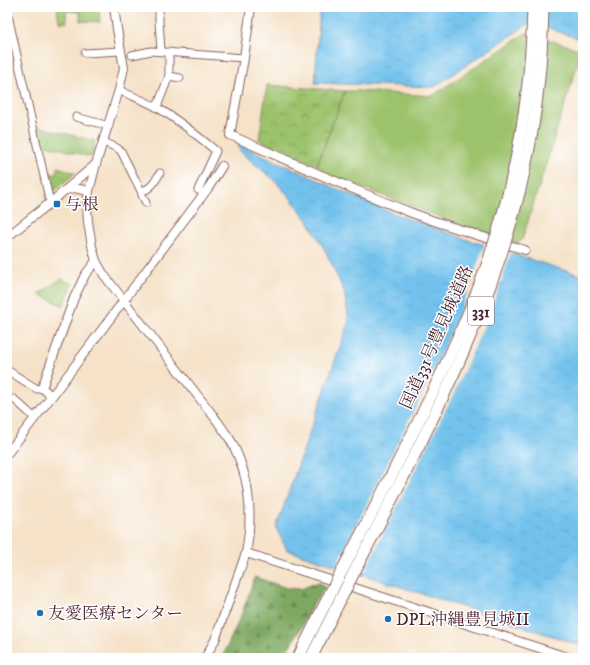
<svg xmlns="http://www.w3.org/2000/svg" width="590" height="665" font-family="'IM FELL DW Pica','Noto Serif JP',serif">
	<defs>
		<pattern id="forest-firs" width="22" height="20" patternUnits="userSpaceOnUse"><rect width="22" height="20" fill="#7ea860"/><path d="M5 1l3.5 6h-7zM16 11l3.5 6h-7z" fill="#69884f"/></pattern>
		<pattern id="park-crowns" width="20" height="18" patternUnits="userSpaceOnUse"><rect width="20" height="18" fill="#9dc26c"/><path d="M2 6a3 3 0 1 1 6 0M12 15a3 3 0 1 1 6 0" fill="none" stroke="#829d59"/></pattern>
		<pattern id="water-ripples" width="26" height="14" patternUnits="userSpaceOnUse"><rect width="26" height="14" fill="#72c2ed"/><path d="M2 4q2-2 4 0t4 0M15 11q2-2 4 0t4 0" fill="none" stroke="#64a6cb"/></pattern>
	</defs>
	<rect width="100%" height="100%" fill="#fff"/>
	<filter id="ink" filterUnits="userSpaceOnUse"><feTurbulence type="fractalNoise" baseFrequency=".025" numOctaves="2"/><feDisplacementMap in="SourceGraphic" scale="8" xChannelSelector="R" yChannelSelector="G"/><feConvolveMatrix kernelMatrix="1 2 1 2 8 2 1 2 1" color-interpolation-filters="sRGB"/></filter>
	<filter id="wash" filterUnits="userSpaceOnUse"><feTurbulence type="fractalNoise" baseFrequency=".012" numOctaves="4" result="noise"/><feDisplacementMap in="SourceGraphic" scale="16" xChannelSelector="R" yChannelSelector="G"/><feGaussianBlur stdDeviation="0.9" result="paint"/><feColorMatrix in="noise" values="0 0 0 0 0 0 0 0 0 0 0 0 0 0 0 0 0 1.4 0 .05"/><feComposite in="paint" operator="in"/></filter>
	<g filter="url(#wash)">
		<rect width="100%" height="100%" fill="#f5e2c8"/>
		<!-- green -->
		<g fill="#9dc26c" stroke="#74704c">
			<path d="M57 8H99L100 22 80 21V12L66 11 67 22H59Z"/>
			<path d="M526 33 582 50 522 240 517 243 458 224 327 174 317 165 345 91H358L432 96Z"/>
			<path d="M36 126 95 141 91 157 39 143Z"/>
			<path d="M58 167 75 173 52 193 46 171 56 175Z"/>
			<path d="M61 279 73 284 63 306 39 294Z"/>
		</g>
		<!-- forest -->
		<path fill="url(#forest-firs)" stroke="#646446" d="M255 577 287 588 301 589 313 584 321 583 325 588 312 606 300 630 282 658H222L242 613Z"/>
		<!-- park -->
		<path fill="url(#park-crowns)" stroke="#74704c" d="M267 85 345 91 317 165 259 140Z"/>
		<!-- water -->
		<g fill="url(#water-ripples)" stroke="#5e708c">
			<path d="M320 7H583V40L531 22 434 87 315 83Z"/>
			<path d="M238 144 382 209 465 239 583 276V646L287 550 276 528 349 321 344 291 325 250 307 219 289 196 272 178 251 161 240 151Z"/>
		</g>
		<!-- pier -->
		<path fill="#f5e2c8" d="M485 243 511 252 502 279 489 315 453 395 362 576 335 568 427 384 445 346 462 307Z"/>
	</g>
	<g filter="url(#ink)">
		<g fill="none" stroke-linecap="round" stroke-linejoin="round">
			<!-- minor casing -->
			<g stroke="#866362" stroke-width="9">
				<g id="minor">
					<path d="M159 7V21L161 51"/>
					<path d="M7 11 50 203"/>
					<path d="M85 53 121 51"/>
					<path d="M132 55 151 51 244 58"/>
					<path d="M169 76 180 78"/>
					<path d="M119 90C131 96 144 100 156 107 177 119 197 135 216 151L198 190"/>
					<path d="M157 107 169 76V52"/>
					<path d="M76 117 109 126"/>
					<path d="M104 142 117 148 121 151 141 191 142 195 146 203"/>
					<path d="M141 191C151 190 155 181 160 173"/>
					<path d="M7 370 37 389 42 388"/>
					<path d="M14 399 35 418"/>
				</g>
			</g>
			<!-- tertiary casing -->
			<g stroke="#866362" stroke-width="10">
				<g id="tertiary">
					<path d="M114 7 117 29 124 68 119 90 96 164 89 191 87 205 88 222 92 246 96 261 104 275 215 418C220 425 226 433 231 441 250 476 253 515 246 553L215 640 205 658"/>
					<path d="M251 7 244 58 230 135C291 162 351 189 412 213 449 227 487 238 525 250"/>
					<path d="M66 190 74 188 89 191"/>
					<path d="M7 237 50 203 96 164"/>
					<path d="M52 396 42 388 74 298 85 275 96 261"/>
					<path d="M7 454 52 396 209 187 222 166"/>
					<path d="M246 553 358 589 570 658"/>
				</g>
			</g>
			<!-- trunk casing -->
			<g stroke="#866362" stroke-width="13">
				<g id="trunk">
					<path d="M298 658 333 588"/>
					<path d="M311 658 344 592"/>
				</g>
			</g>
			<!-- minor -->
			<use href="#minor" stroke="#fff" stroke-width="7"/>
			<!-- tertiary -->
			<use href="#tertiary" stroke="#fff" stroke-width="8"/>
			<!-- trunk -->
			<use href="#trunk" stroke="#fff" stroke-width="11"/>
			<!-- trunk-bridge casing -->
			<g stroke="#866362" stroke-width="13" stroke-linecap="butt">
				<g id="trunk-bridge">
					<path d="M333 588C364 529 395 470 424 410 445 367 465 324 482 279 514 192 531 99 533 7"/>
					<path d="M344 592C414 454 494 316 526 163 537 112 542 59 543 7"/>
				</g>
			</g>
			<!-- trunk-bridge -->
			<use href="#trunk-bridge" stroke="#fff" stroke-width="11"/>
		</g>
	</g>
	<!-- markers -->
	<g fill="#1f6fb2" stroke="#fff" stroke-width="1.5">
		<rect x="53" y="200" width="8" height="8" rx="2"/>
		<circle cx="40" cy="613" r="4"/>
		<circle cx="388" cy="619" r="4"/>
	</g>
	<g text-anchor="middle" stroke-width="3" stroke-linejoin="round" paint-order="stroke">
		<!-- shield labels -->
		<rect fill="#fff" stroke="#80626b" stroke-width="1" x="468" y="297" width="26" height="28" rx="3"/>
		<g font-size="16" font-weight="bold" fill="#4a1f2b">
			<text x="481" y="317">331</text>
		</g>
		<!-- poi labels -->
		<g font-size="17" fill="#4a1f2b" stroke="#fff" text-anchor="start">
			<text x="65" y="210">与根</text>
			<text x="48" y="619">友愛医療センター</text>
			<text x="396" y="625">DPL沖縄豊見城II</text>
		</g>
		<!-- street labels -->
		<g font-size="17" fill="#4a1f2b" stroke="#fff">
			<text transform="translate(436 337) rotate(-66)" y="6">国道331号豊見城道路</text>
		</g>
	</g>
	<!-- margin -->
	<rect width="590" height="665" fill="none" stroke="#fff" stroke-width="24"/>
</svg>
